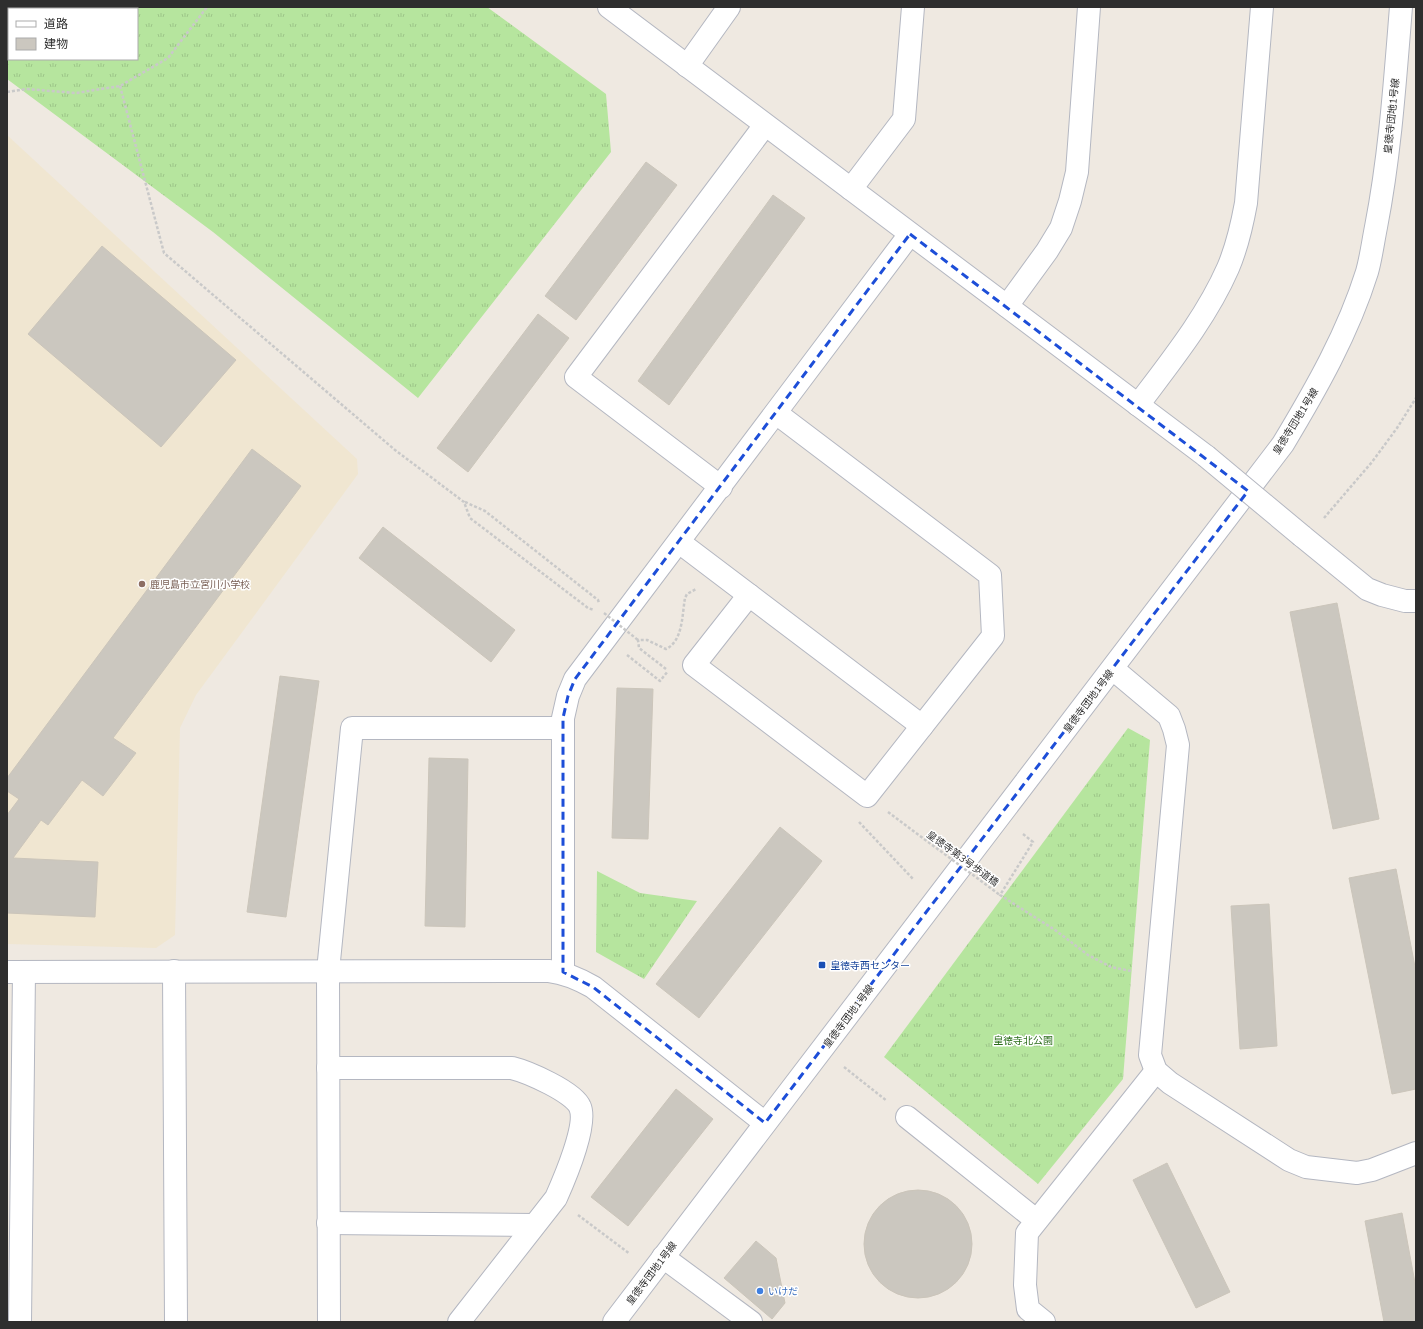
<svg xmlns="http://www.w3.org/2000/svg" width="1423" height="1329" font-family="Mulish,'Noto Sans JP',sans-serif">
	<defs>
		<pattern id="grass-tufts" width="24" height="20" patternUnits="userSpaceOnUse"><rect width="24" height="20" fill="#b6e59e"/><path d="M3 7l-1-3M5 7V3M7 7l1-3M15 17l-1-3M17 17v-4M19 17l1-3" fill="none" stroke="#9dc588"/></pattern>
	</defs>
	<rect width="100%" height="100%" fill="#efe9e1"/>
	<!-- education -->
	<path fill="#f0e6d1" d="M7 135 357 459 358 474 196 695 180 728 175 935 156 948 7 944Z"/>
	<!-- grass -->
	<g fill="url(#grass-tufts)">
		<path d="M136 7H487L606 94 611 152 418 398 213 232 7 79V36L9 34V59H137V9H134Z"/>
		<path d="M1128 728 1150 740 1123 1079 1038 1184 884 1057Z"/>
		<path d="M597 871 640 893 697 901 644 979 596 952Z"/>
	</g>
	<!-- building -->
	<g fill="#cbc7bf" stroke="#cbc5ba">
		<path d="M646 162 677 185 576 320 545 296Z"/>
		<path d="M773 195 805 218 669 405 638 381Z"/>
		<path d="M102 246 236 360 161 447 28 334Z"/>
		<path d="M538 314 569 338 468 472 437 448Z"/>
		<path d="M252 449 301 486 113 738 136 753 103 796 82 780 48 825 41 820 13 858 98 862 95 917 7 913V815L19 799 7 791V778Z"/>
		<path d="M383 527 515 630 491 662 359 558Z"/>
		<path d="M1337 603 1379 819 1333 829 1290 612Z"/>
		<path d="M280 676 319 681 286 917 247 912Z"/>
		<path d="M617 688 653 689 648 839 612 838Z"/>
		<path d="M429 758 468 759 465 927 425 926Z"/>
		<path d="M780 827 822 861 699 1018 656 984Z"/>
		<path d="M1396 869 1416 972V1089L1392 1094 1349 878Z"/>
		<path d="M1269 904 1277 1046 1240 1049 1231 906Z"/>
		<path d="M676 1089 713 1119 628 1226 591 1197Z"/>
		<path d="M1167 1163 1230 1292 1196 1308 1133 1180Z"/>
		<circle cx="918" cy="1244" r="54"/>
		<path d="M1402 1213 1416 1288V1322H1384L1365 1221Z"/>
		<path d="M756 1241 776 1258 785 1303 772 1319 724 1278Z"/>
	</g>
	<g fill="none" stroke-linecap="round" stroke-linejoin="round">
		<!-- minor casing -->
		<g stroke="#b4b7c1" stroke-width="24">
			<g id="minor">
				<path d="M93 7H121"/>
				<path d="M609 7 1206 456"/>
				<path d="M687 66 729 7"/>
				<path d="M851 189 904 119 913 7"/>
				<path d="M1007 306 1047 251 1061 228 1070 201 1077 172 1089 7"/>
				<path d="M1138 405C1171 361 1206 318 1228 268 1237 247 1242 225 1246 203L1262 7"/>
				<path d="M721 487 576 377 765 125"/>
				<path d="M1302 536 1367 589 1382 595 1405 601H1416"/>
				<path d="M679 542 922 726"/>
				<path d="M749 595 694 665 867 796 993 636 990 575 776 413"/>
				<path d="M1113 669 1169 716 1174 729 1178 745 1150 1055 1156 1071 1170 1083 1289 1160 1306 1167 1357 1173 1372 1170 1416 1153"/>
				<path d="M174 971 176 1322"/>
				<path d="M7 972 549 971C566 973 579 979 593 987L765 1123"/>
				<path d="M563 972V718L568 696 575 679 910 234"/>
				<path d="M328 1068H512C528 1072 574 1092 580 1107 588 1125 564 1180 556 1198L459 1322"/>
				<path d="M907 1117 1036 1220"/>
				<path d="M328 1223 534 1225"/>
				<path d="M663 1257 751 1322"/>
				<path d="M20 1322 24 972"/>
				<path d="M329 1322 328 971 352 728H563"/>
				<path d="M614 1322 1283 444C1316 389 1348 333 1367 272 1371 258 1373 242 1376 227 1390 155 1395 81 1401 7"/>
				<path d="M1044 1322 1028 1309 1025 1285 1027 1233 1156 1071"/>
			</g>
		</g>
		<!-- path -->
		<g stroke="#c9c9c9" stroke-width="2.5" stroke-dasharray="3 2" stroke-linecap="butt">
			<path d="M120 86 164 253 395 450 464 502 470 518 588 608 594 610"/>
			<path d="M7 92 26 89 76 93 120 86 168 58 207 7"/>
			<path d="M465 502 485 511 598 600 599 603"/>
			<path d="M1324 518 1372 462 1397 428 1416 398"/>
			<path d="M627 655 660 681 668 671"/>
			<path d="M666 669 639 648 638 640H647L666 649C683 641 682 615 685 598L687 594 696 589"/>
			<path d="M888 812 916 833"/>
			<path d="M859 822 914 880"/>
			<path d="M1023 834 1033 842 1000 895 1055 930 1088 955 1111 967 1131 971"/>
			<path d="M844 1067 887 1101"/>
			<path d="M578 1215 630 1254"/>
		</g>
		<!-- minor -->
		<use href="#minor" stroke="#fff" stroke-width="22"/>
		<!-- minor-bridge casing -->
		<g stroke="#b4b7c1" stroke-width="24" stroke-linecap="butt">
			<path id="minor-bridge" d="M1206 456 1302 536"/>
		</g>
		<!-- path-bridge -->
		<g stroke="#c9c9c9" stroke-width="2.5" stroke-dasharray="3 2" stroke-linecap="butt">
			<path d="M604 613 638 640"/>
			<path d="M916 833 1000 895"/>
		</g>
		<!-- minor-bridge -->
		<use href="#minor-bridge" stroke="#fff" stroke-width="22"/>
	</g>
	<!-- marked area -->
	<path fill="none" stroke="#1d4ed8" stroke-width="3" stroke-dasharray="8 5" stroke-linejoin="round" d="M910 234 1248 491 765 1123 593 987 563 972V718L568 696 575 679Z"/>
	<!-- markers -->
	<circle fill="#8d6e63" stroke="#fff" stroke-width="1.5" cx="142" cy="584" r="4"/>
	<rect fill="#1a4fb4" stroke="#fff" stroke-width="1.5" x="818" y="961" width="8" height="8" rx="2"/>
	<circle fill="#3f7fe0" stroke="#fff" stroke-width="1.5" cx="760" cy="1291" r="4"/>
	<g text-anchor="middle" stroke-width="3" stroke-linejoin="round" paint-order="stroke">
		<!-- street labels -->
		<g font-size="10" fill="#2e2e2e" stroke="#fff">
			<text transform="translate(1391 116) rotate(-84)" y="4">皇徳寺団地1号線</text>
			<text transform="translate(1295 421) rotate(-58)" y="4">皇徳寺団地1号線</text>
			<text transform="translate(1088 701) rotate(-53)" y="4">皇徳寺団地1号線</text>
			<text transform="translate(963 858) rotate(36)" y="4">皇徳寺第3号歩道橋</text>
			<text transform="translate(848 1016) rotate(-53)" y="4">皇徳寺団地1号線</text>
			<text transform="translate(651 1273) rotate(-53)" y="4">皇徳寺団地1号線</text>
		</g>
		<!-- education labels -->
		<g font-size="10" fill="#785e54" stroke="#fff" text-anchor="start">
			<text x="150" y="588">鹿児島市立宮川小学校</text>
		</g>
		<!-- transit labels -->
		<g font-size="10" fill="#164399" stroke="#fff" text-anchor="start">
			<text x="830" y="969">皇徳寺西センター</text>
		</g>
		<!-- park labels -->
		<g font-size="10" fill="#2c6e1b" stroke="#fff">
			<text x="1023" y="1044">皇徳寺北公園</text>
		</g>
		<!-- shop labels -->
		<g font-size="10" fill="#366cbe" stroke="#fff" text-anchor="start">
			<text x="768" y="1295">いけだ</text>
		</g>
	</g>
	<!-- border -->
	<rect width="1423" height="1329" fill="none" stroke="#2e2e2e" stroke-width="16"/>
	<!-- legend -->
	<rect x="8" y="8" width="130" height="52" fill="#ffffff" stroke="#ababab"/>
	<rect x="16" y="21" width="20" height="6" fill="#ffffff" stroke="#ababab"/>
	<text x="44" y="28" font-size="12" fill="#2e2e2e">道路</text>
	<rect x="16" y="38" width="20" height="12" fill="#cbc7bf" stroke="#ababab"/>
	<text x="44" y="48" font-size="12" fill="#2e2e2e">建物</text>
</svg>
